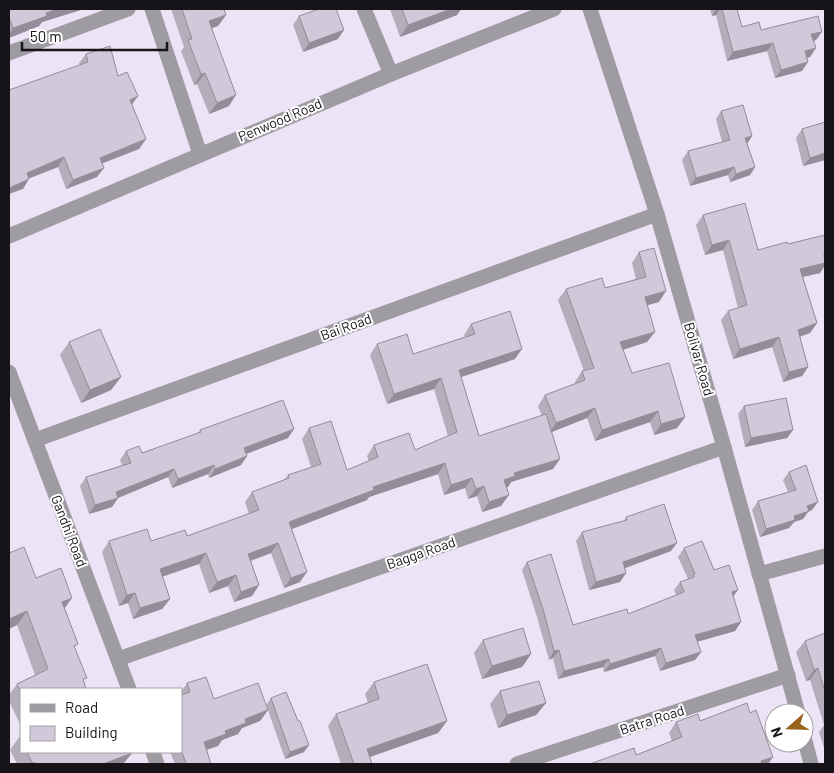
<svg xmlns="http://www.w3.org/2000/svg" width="834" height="773" font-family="Barlow,sans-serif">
	<rect width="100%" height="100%" fill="#ece4f6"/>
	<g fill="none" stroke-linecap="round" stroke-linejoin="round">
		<!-- minor -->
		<g stroke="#9f9ba3" stroke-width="15">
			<path d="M152 9 200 154"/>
			<path d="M364 9 391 74"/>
			<path d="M590 9 657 214 724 447 798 713"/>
			<path d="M9 53 128 9"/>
			<path d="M9 236 391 74 554 9"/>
			<path d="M9 372 129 689"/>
			<path d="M35 440 657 214"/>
			<path d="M759 574 825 556"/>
			<path d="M118 659 724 447"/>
			<path d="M804 737 811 764"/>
			<path d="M153 752 157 764"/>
			<path d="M517 764 788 675"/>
		</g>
	</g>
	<!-- wall -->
	<g fill="#b4adbb">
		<path d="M9 9H84L42 22 39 26 9 38Z"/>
		<path d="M171 9H224L226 15 218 26 212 28 229 106 209 114 197 84 194 85 181 51 184 47Z"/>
		<path d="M390 9H461L457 15 400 37Z"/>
		<path d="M710 9H737L742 27 816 40 814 41 810 57 807 58 802 71 775 78 767 51 727 61 716 15 712 16Z"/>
		<path d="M299 16 338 39 303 52 293 25Z"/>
		<path d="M86 54 118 76 132 105 146 139 139 149 102 163 97 177 66 189 58 167 29 178 23 189 80 65 79 63Z"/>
		<path d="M721 111 752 136 747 143 755 167 750 175 730 182 728 175 690 186 682 160 688 151 722 142 716 119Z"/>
		<path d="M825 122V160L803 166 796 138 802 129Z"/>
		<path d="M703 215 758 250 788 244 825 235V265L820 273 803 277 817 323 810 333 800 337 808 367 802 376 783 382 772 347 733 359 721 320 728 311 738 308 723 250 705 255 696 225Z"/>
		<path d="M639 252 659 302 647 305 655 332 647 342 623 350 632 373 685 417 677 428 654 435 650 422 595 441 587 418 552 432 553 469 511 482 508 487H506L501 506 482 512 477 496 468 499 465 488 444 495 438 474 369 497 367 500 291 529 300 582 284 588 271 553 251 561 259 585 252 596 234 602 228 586 209 593 199 564 162 576 170 599 162 609 133 619 128 603 119 606 102 552 109 541H151L187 536 249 514 245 502 252 492 284 480 288 475 311 467 302 439 309 428 347 470 369 462 367 456 374 445 415 450 448 436 434 389 387 404 370 355 377 344 413 354 465 337 464 335 471 324 515 359 461 377 479 436 542 416 538 406 545 395 575 384V382L582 371H584L558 300 566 289 605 288 636 279 632 263Z"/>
		<path d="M69 342 121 377 111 390 81 403 60 355Z"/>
		<path d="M744 406 793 430 787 438 745 447 738 414Z"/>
		<path d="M200 430 288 438 246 453 247 456 241 465 209 478 208 474 172 488 168 477 118 498 112 507 89 514 80 486 86 477 122 465 120 460 126 451 142 453 198 433Z"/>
		<path d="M789 472 812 510 808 512 803 519 794 522 789 528 760 537 752 510 758 501 788 492 783 480Z"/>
		<path d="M626 517 671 551 625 568 626 573 620 582 589 590 576 541 582 532 624 521Z"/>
		<path d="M684 548 714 570 733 596 741 622 735 631 697 642 701 652 695 660 660 671 655 656 604 672 603 667 558 679 553 658 549 660 537 617 522 570 527 562 573 625 628 614 676 595 674 590 680 582 688 579 678 557Z"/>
		<path d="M36 578 65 608 78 644 21 689V726L9 701V695L17 684 35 675 17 625Z"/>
		<path d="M825 633V751L819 732 824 725 810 680 806 681 796 652 805 641Z"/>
		<path d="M483 640 531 654 522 667 482 679 474 653Z"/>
		<path d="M374 682 447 721 438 733 370 757 372 764H341L328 726 336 714 368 703 365 694Z"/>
		<path d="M187 683 214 699 266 705 271 698 304 752 285 759 268 710 260 721 242 728 238 734 222 740 218 746 207 750 211 764H175L170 752H181V692Z"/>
		<path d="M500 691 546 703 536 715 498 728 490 704Z"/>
		<path d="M700 721 768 764 636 755 672 741 669 733 676 722Z"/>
		<path d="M20 736H21V752H131L132 753 123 764H17L10 750Z"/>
	</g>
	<!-- shaded-wall -->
	<g fill="#928d99">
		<path d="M58 9H84L42 22 39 26 9 38V34L13 28 46 13Z"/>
		<path d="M451 9H461L457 15 400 37 408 25Z"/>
		<path d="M716 9H720L716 15 712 16Z"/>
		<path d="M226 15 218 26 201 32 209 21Z"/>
		<path d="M344 30 338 39 303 52 309 43Z"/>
		<path d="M822 32 816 40 806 43 811 34Z"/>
		<path d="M773 43 767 51 727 61 733 52Z"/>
		<path d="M816 48 810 57 799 60 805 51Z"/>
		<path d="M808 62 802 71 775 78 781 70Z"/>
		<path d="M205 73 197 84 194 85 201 74Z"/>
		<path d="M236 95 229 106 209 114 217 103Z"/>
		<path d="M138 96 131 106 130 100Z"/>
		<path d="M752 136 747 144 745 138Z"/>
		<path d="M146 139 139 149 93 167 100 158Z"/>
		<path d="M825 153V160L803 166 810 158Z"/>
		<path d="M64 157 58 167 20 182 27 173Z"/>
		<path d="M734 167 728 175 690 186 696 178Z"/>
		<path d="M755 167 750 175 730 182 736 174Z"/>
		<path d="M104 168 97 177 66 189 73 180Z"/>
		<path d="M29 179 23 189 9 194V188Z"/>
		<path d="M729 240 723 250 705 255 712 245Z"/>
		<path d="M825 263V265L820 273 793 279 800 269Z"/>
		<path d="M666 291 659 302 637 308 645 297Z"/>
		<path d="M817 323 810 333 791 339 798 330Z"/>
		<path d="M655 332 647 342 612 353 620 342Z"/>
		<path d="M779 337 772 347 733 359 740 349Z"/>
		<path d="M522 349 515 359 452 380 459 370Z"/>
		<path d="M808 367 802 376 783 382 789 372Z"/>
		<path d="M121 377 111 390 81 403 90 390Z"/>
		<path d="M441 378 434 389 387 404 394 394Z"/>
		<path d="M595 408 587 418 549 433 556 423Z"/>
		<path d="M658 411 650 422 595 441 602 430Z"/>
		<path d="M685 417 677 428 654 435 661 424Z"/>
		<path d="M294 429 288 438 238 457 244 448Z"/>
		<path d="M793 430 787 438 745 447 751 438Z"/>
		<path d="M247 456 241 465 209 478 215 469Z"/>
		<path d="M560 459 553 469 511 482 508 487 497 491 504 480 514 473Z"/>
		<path d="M445 463 438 474 369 497 367 500 282 533 289 522 373 487Z"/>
		<path d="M214 465 208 474 172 488 178 479Z"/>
		<path d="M174 469 168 477 118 498 112 507 89 514 95 505 116 492Z"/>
		<path d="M472 478 465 488 444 495 451 485Z"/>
		<path d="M484 486 477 496 468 499 476 489Z"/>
		<path d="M509 495 501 506 482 512 489 502Z"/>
		<path d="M818 502 812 510 808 512 803 519 794 522 789 528 760 537 766 529 794 516 807 506Z"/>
		<path d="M278 543 271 553 241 564 248 554Z"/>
		<path d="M677 543 671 551 617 571 623 562Z"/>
		<path d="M206 553 199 564 153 580 160 569Z"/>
		<path d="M307 572 300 582 284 588 291 578Z"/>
		<path d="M626 573 620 582 589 590 596 582Z"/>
		<path d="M236 575 228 586 209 593 217 582Z"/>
		<path d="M259 585 252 596 234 602 241 592Z"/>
		<path d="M738 590 732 598V592Z"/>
		<path d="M135 593 128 603 119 606 127 595Z"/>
		<path d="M72 598 62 612V602Z"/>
		<path d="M170 599 162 609 133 619 140 608Z"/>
		<path d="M27 611 17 625 9 629V619Z"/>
		<path d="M741 622 735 631 689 644 695 635Z"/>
		<path d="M661 648 655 656 604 672 610 664Z"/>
		<path d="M559 650 553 658 549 660 554 651Z"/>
		<path d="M701 652 695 660 660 671 666 663Z"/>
		<path d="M531 654 522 667 482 679 492 666Z"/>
		<path d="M609 659 603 667 558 679 564 671Z"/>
		<path d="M818 668 810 680 806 681 814 670Z"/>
		<path d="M546 703 536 715 498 728 507 715Z"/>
		<path d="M268 710 260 721 242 728 238 734 222 740 218 746 196 753 204 742 225 731 245 719Z"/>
		<path d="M447 721 438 733 358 761 367 749Z"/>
		<path d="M309 745 304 752 285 759 290 752Z"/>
		<path d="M132 753 123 764H103Z"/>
		<path d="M773 757 768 764H759L761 761Z"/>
	</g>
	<!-- building -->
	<g fill="#d1c9da" stroke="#928d99">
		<path d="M9 9H58L46 13 47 16 13 28 10 20 9 21Z"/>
		<path d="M182 9H224L226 15 209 21 236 95 217 103 205 73 201 74 188 40 192 39Z"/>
		<path d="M319 9H336L344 30 309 43 299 16Z"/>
		<path d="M402 9H451L408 25Z"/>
		<path d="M722 9H737L742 27 759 22 761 30 818 16 822 32 811 34 816 48 805 51 808 62 781 70 773 43 733 52Z"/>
		<path d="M110 46 118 76 127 72 138 96 130 100 146 139 100 158 104 168 73 180 64 157 27 173 29 179 9 188V90L88 62 86 54Z"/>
		<path d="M743 105 752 136 745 138 755 167 736 174 734 167 696 178 688 151 730 140 721 111Z"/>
		<path d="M825 122V153L810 158 802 129Z"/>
		<path d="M745 203 758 250 787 242 788 244 825 235V254H824L825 263 800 269 817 323 798 330 808 367 789 372 779 337 740 349 728 311 747 305 729 240 712 245 703 215Z"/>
		<path d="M654 248 666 291 645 297 655 332 620 342 632 373 669 363 685 417 661 424 658 411 602 430 595 408 556 423 545 395 585 380 582 371 594 368 566 289 602 278 605 288 646 277 639 252Z"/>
		<path d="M510 311 522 349 459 370 479 436 546 414 560 459 514 473 515 476 504 480 509 495 489 502 484 486 476 489 472 478 451 485 445 463 373 487 374 490 289 522 307 572 291 578 278 543 248 554 259 585 241 592 236 575 217 582 206 553 160 569 170 599 140 608 135 593 127 595 109 541 147 529 151 541 185 530 187 536 259 510 252 492 289 478 288 475 321 464 309 428 331 421 347 470 378 457 374 445 409 433 415 450 457 432 441 378 394 394 377 344 407 334 413 354 475 334 471 324Z"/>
		<path d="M100 329 121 377 90 390 69 342Z"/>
		<path d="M786 398 793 430 751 438 744 406Z"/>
		<path d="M283 400 294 429 244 448 247 456 215 469 214 465 178 479 174 469 116 492 118 498 95 505 86 477 131 463 126 451 139 446 142 453 201 432 200 430Z"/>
		<path d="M806 465 818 502 807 506 809 511 794 516 795 520 766 529 758 501 796 490 789 472Z"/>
		<path d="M664 504 677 543 623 562 626 573 596 582 582 532 627 520 626 517Z"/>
		<path d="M702 541 714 570 729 565 738 590 732 592 741 622 695 635 701 652 666 663 661 648 610 664 609 659 564 671 559 650 554 651 543 609 527 562 551 554 573 625 627 609 628 614 684 592 680 582 694 577 693 575 695 574 684 548Z"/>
		<path d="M24 547 36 578 61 568 72 598 62 602 78 644 74 646 87 678 83 679 86 689H21V693L17 684 48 669 27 611 9 619V553Z"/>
		<path d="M523 628 531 654 492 666 483 640Z"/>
		<path d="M825 633V692L818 668 814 670 805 641Z"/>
		<path d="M427 664 447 721 367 749 372 764H354L336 714 379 699 374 682Z"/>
		<path d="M206 677 214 699 258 683 268 710 245 719 246 723 225 731 226 734 204 742 211 764H184L186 763 181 750V695L190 692 187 683Z"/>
		<path d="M539 681 546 703 507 715 500 691Z"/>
		<path d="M286 692 298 721H300L309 745 290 752 271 698Z"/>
		<path d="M747 703 750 713 756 710 773 757 761 761 762 764H590L634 748 636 755 682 737 676 722 698 714 700 721Z"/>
		<path d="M27 752H131L132 753 103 764H35L34 762 32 763Z"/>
	</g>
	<g text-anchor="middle" stroke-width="4" stroke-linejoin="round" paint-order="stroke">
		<!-- street labels -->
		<g font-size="14" fill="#161319" stroke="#fff">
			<text transform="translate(280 120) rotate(-23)" y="5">Penwood Road</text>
			<text transform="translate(346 327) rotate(-20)" y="5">Bai Road</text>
			<text transform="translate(699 359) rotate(74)" y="5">Bolivar Road</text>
			<text transform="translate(69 531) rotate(69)" y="5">Gandhi Road</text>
			<text transform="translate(421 553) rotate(-19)" y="5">Bagga Road</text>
			<text transform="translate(652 720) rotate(-18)" y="5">Batra Road</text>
		</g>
	</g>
	<!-- border -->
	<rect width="834" height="773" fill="none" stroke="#161319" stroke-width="20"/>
	<!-- legend -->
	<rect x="20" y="688" width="162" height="65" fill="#ffffff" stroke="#a2a1a3"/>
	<rect x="30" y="704" width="25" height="8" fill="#9f9ba3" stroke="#a2a1a3"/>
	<text x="65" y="713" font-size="15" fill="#161319">Road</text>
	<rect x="30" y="726" width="25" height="15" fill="#d1c9da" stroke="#a2a1a3"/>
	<text x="65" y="738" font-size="15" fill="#161319">Building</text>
	<!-- north arrow -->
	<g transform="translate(789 728) rotate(250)"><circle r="24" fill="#ffffff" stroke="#a2a1a3"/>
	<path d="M0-4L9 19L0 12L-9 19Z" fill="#9a631d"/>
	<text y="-8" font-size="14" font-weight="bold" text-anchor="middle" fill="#161319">N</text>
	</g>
	<!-- scale -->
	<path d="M22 42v8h145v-8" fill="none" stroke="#161319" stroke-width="2.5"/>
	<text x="30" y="42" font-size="15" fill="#161319" stroke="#ffffff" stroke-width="4" paint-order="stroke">50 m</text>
</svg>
